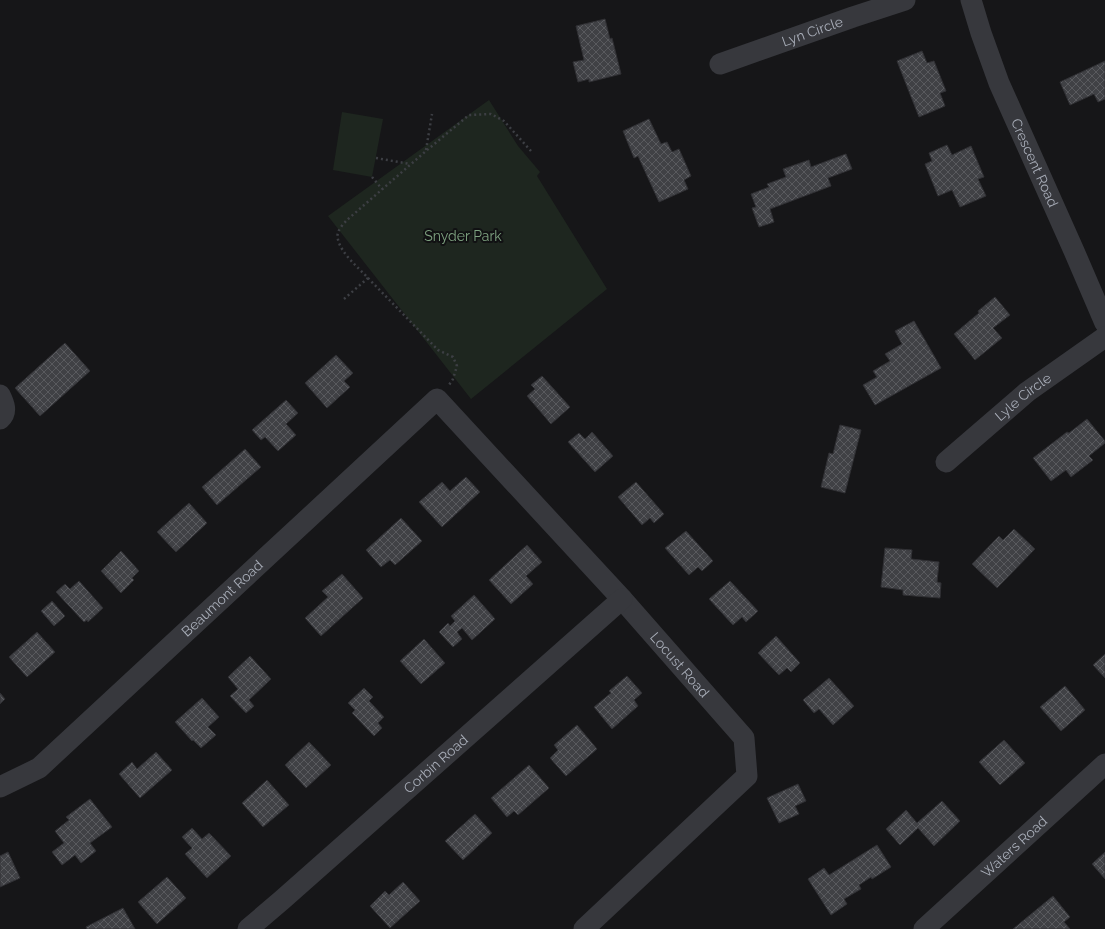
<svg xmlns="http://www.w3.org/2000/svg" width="1105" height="929" font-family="Raleway,sans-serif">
	<defs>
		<pattern id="building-cross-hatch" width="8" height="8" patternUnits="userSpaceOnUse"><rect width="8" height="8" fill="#404145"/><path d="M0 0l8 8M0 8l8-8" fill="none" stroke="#595a5e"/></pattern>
	</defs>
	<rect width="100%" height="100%" fill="#161618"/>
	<!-- green -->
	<g fill="#1e261f">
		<path d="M489 100 518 146 540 172 537 176 607 289 471 399 328 216Z"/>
		<path d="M342 112 383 119 372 177 333 170Z"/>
	</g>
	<!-- building -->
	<g fill="url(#building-cross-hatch)" stroke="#303034">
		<path d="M605 19 610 39 612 38 621 74 589 82V79L578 82 573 62 584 60 576 26Z"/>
		<path d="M922 51 927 63 934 61 946 91 940 93 945 106 919 117 897 61Z"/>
		<path d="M1105 61V99L1098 102 1094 94 1070 105 1060 82Z"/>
		<path d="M649 119 661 144 667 142 672 152 679 149 691 176 684 180 688 189 659 202 638 156 634 158 623 131Z"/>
		<path d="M947 145 952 155 971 146 984 177 978 179 986 196 960 207 952 190 938 196 925 164 932 161 929 153Z"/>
		<path d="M846 154 852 169 828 178 831 186 770 209 774 222 759 227 752 208 756 207 751 194 769 187 767 184 786 177 783 169 809 160 811 167Z"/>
		<path d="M995 297 1010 315 993 328 1002 338 975 360 954 334 979 313 978 311Z"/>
		<path d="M914 321 941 368 875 405 863 385 877 377 873 371 890 361 885 354 902 344 895 331Z"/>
		<path d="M65 343 90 371 40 416 15 388Z"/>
		<path d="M336 355 353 373 344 381 350 387 327 408 305 383Z"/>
		<path d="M542 376 570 407 551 424 527 396 535 389 531 385Z"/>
		<path d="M286 400 298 413 286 424 296 435 278 451 265 437 261 440 252 430Z"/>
		<path d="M1087 419 1105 441V443L1089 456 1093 460 1071 477 1066 470 1051 481 1033 458 1067 432 1069 433Z"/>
		<path d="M840 425 861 430 845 493 821 487 829 453 833 454Z"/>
		<path d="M592 432 613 456 595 472 568 442 579 433 585 439Z"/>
		<path d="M245 449 261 467 217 505 202 487Z"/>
		<path d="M466 477 480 492 442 527 419 502 442 482 450 491Z"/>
		<path d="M636 482 664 514 654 523 650 518 642 525 618 497Z"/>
		<path d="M189 503 207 523 176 552 157 532Z"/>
		<path d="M401 518 422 541 395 565 390 560 381 567 366 550Z"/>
		<path d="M1014 529 1035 549 997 588 972 564 999 536 1003 540Z"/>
		<path d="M686 531 713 561 702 571 698 567 689 575 665 548Z"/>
		<path d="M527 545 542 562 526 576 533 584 511 604 489 580Z"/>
		<path d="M885 548 912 550 911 559 939 562 937 582 941 583 940 598 903 595V590L881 587Z"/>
		<path d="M121 551 139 571 132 578 134 580 121 593 101 571Z"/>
		<path d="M342 574 363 598 321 636 305 618 328 597 322 591Z"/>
		<path d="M79 581 103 608 88 622 87 620 84 622 56 592 65 584 70 589Z"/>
		<path d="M730 581 758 611 746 622 742 617 733 625 709 599Z"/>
		<path d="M474 595 495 619 472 640 462 628 457 632 462 639 453 647 439 632 448 623 450 626 455 621 451 616Z"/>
		<path d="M52 601 65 616 54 626 41 611Z"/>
		<path d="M37 632 55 652 27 677 9 657Z"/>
		<path d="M776 636 800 663 791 672 787 668 779 675 758 653Z"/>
		<path d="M424 639 445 663 421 684 400 661Z"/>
		<path d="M1105 654V678L1093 665Z"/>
		<path d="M250 656 271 679 249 700 254 706 246 713 230 696 238 689 228 677Z"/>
		<path d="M627 676 642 693 634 700 638 706 612 729 594 707 611 693 609 691Z"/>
		<path d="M829 678 854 706 833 725 819 709 814 713 803 700Z"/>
		<path d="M1065 686 1085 710 1061 731 1040 707Z"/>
		<path d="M364 688 373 697 369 701 384 717 378 723 382 728 374 736 352 713 355 710 348 703Z"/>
		<path d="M0 693 5 699 0 704Z"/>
		<path d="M202 698 219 717 208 727 216 735 201 748 193 740 192 741 175 722Z"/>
		<path d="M577 725 597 749 566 776 550 758 558 750 554 745Z"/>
		<path d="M1004 740 1025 763 1000 785 979 762Z"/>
		<path d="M309 742 331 765 306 788 285 765Z"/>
		<path d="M156 752 172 770 140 798 119 774 132 762 137 769Z"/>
		<path d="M529 765 549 788 518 815 514 811 507 817 491 798Z"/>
		<path d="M267 780 289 805 263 827 242 803Z"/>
		<path d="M798 784 806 801 795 806 799 814 779 823 767 798Z"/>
		<path d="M90 799 112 827 90 843 96 851 81 863 75 855 62 865 52 852 64 843 55 831 69 820 66 817Z"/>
		<path d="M942 801 960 821 934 846 918 828 900 845 886 829 906 810 917 823Z"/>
		<path d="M475 814 492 833 463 860 445 841Z"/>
		<path d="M192 828 202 839 209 833 231 856 207 878 185 854 192 848 182 837Z"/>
		<path d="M877 845 891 867 872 879 871 877 859 885 861 889 844 899 847 904 831 915 808 879 824 868 829 875Z"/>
		<path d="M8 852 20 878 0 887V856Z"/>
		<path d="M1105 852V879L1092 864Z"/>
		<path d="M167 877 186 898 157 924 138 902Z"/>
		<path d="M403 882 420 901 390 928 370 906 385 891 389 895Z"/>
		<path d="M1053 896 1070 917 1064 922 1070 929H1013Z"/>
		<path d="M123 908 135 929H87L86 927Z"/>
	</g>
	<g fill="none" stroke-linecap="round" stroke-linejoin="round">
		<!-- path -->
		<g stroke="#3d3f44" stroke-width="2.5" stroke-dasharray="2 3" stroke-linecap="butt">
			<path d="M426 150 432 114"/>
			<path d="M376 158 410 164"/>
			<path d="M372 177 382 189"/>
			<path d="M368 278 438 350 453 357 457 366 453 379 449 385"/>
			<path d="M344 299 368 278C358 267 334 248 338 232 340 228 344 223 347 220L426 151 469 115 491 114 504 121 531 151"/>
		</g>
		<!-- minor -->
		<g stroke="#37383d" stroke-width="21">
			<path id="s1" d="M971 0 981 33 999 83 1074 251 1105 323"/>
			<path id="s2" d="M720 64 853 17 905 0"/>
			<path d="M0 395C4 403 8 412 0 419"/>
			<path id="s3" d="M946 462 1027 392 1105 337"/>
			<path id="s4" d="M0 787 39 768 437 399 622 599 744 738 747 776 584 929"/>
			<path id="s5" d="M248 929 282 900 622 599"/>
			<path id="s6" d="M924 929 1105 764"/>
		</g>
	</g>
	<g text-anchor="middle" stroke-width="4" stroke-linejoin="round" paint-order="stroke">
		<!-- street labels -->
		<g font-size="14" fill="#a8adb8" stroke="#111113">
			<text dy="5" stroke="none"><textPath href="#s2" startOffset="98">Lyn Circle</textPath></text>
			<text dy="5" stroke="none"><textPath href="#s1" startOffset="175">Crescent Road</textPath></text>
			<text dy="5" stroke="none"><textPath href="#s3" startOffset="101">Lyle Circle</textPath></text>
			<text dy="5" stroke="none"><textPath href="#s4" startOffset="293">Beaumont Road</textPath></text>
			<text dy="5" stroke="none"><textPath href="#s4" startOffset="946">Locust Road</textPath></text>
			<text dy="5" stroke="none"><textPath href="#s5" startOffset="250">Corbin Road</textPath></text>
			<text dy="5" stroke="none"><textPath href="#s6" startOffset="122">Waters Road</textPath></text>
		</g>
		<!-- park labels -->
		<g font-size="14" fill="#7fa381" stroke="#111113">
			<text x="463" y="241">Snyder Park</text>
		</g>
	</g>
</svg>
